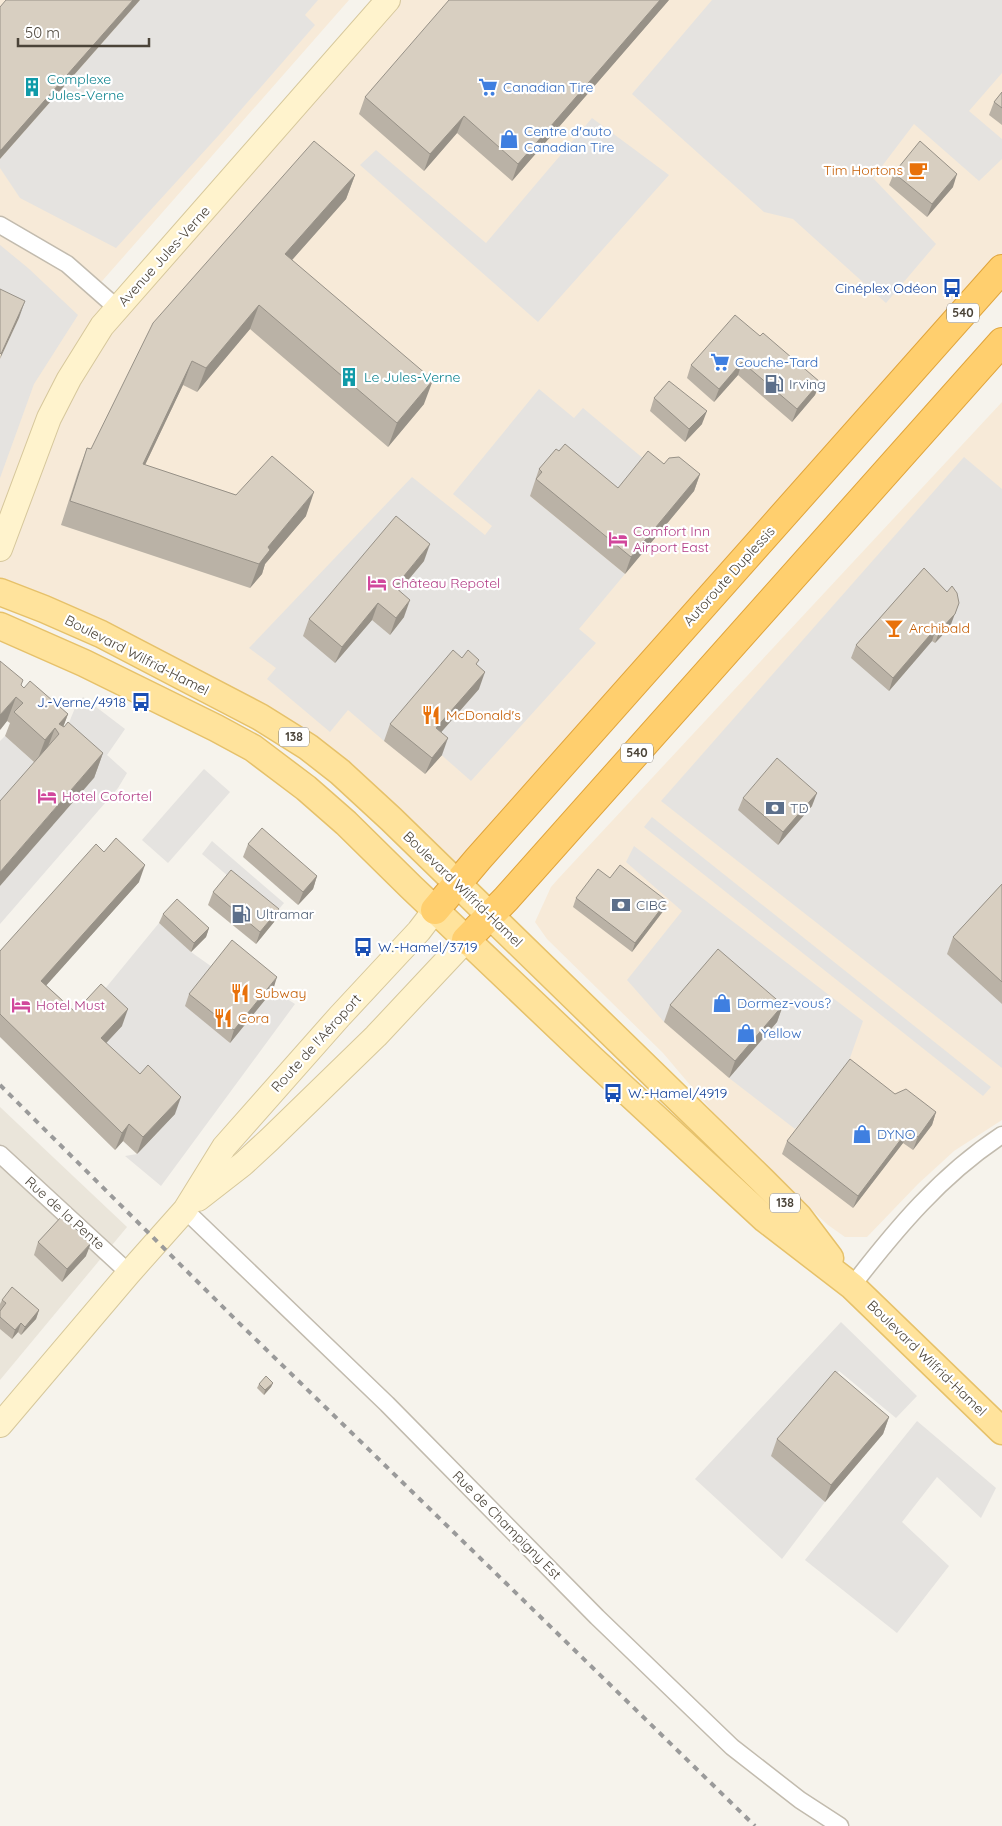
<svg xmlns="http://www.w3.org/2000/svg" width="1002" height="1826" font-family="Quicksand,sans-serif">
	<rect width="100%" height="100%" fill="#f6f3ec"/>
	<!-- residential -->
	<path fill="#eae5da" d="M0 1107 127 1227 0 1380Z"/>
	<!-- commercial -->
	<g fill="#f7ead8">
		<path d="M0 0H349L96 288 117 308 388 0H1002V269L458 884 340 772 0 592Z"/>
		<path d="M1002 402V1120L954 1151 918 1184 867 1237H845L828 1225 790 1190 713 1112 663 1053 547 939 535 922 551 887 558 879Z"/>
	</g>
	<!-- parking -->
	<g fill="#e5e3e0">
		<path d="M140 0H318L305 15 315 25 219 135 116 248 20 198 0 168V159Z"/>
		<path d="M712 0H1002V73L969 111 1002 139V159L979 181 914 124 873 178 936 244 886 303 793 219 764 212 632 94Z"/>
		<path d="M592 118 669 175 538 322 360 165 376 150 486 243Z"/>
		<path d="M0 245 28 268 78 315 34 384 0 478V359L19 318 0 309Z"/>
		<path d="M539 389 574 418 583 408 663 475 612 505 533 486 536 489 530 496 625 574 579 629 596 643 471 781 430 745 446 667 384 741 348 710 330 732 267 679 276 668 249 648 412 477 485 535 492 526 453 494Z"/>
		<path d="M964 457 1002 489V1068L661 801Z"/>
		<path d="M83 697 125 729 107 755 127 773 118 788 0 924V886L94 778 59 747 75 708Z"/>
		<path d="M5 736 36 764 0 815V741Z"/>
		<path d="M204 769 230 792 168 863 142 840Z"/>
		<path d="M652 817 991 1087 983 1096 644 827Z"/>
		<path d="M212 841 284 903 274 915 202 854Z"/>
		<path d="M634 846 863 1021 845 1072 795 1129 729 1078 712 966 664 1022 627 980 682 911 626 862Z"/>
		<path d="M159 923 191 952 215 969 229 1043 273 990 295 1004 161 1186 125 1156 137 1154 175 1113 95 1055V1001Z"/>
		<path d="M841 1322 917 1396 896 1418 839 1371 829 1387 825 1502 782 1559 695 1479Z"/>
		<path d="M917 1421 996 1488 981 1518 937 1477 902 1522 949 1566 897 1633 805 1560Z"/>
	</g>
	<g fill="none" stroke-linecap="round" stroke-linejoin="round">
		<!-- street casing -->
		<g stroke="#c2bbae" stroke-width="19">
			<g id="street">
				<path d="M0 225 67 264 117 308"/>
				<path d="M0 1154 129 1273"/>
				<path d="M185 1210 387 1404 597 1617 732 1747 800 1800 840 1826"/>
				<path d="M852 1286C896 1229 941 1175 1002 1135"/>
			</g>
		</g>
		<!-- secondary casing -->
		<g stroke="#d6c79b" stroke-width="26">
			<g id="secondary">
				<path d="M0 549 49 418 69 379 102 326 388 0"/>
				<path d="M198 1199 243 1164 269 1140 376 1036 466 940"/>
				<path d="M0 1425 129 1273 185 1210 224 1147 339 1017 419 931 435 910"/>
			</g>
		</g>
		<!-- primary casing -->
		<g stroke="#e6c16a" stroke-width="29">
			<g id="primary">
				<path d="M0 592 44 609 101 634 260 717 308 747 340 772 391 819 762 1180 799 1217 830 1258"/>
				<path d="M0 626 84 663 216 728 253 748 306 788 346 823 411 887 592 1059 765 1219 852 1286 1002 1431"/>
			</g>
		</g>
		<!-- highway casing -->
		<g stroke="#e0a43c" stroke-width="30">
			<g id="highway">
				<path d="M435 910 478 859 1002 269"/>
				<path d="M466 940 506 899 1002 342"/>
			</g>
		</g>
		<!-- street -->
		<use href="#street" stroke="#fff" stroke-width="16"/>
		<!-- secondary -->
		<use href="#secondary" stroke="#fff3cd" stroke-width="24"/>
		<!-- primary -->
		<use href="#primary" stroke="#ffe39c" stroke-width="26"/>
		<!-- highway -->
		<use href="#highway" stroke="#ffcf6e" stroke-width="28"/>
		<!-- rail -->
		<path stroke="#9a9a9a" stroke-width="4" stroke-dasharray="6 6" stroke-linecap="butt" d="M0 1085 237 1321 755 1826"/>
	</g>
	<!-- wall -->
	<g fill="#bab2a6">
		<path d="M669 0 512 181 457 133 424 171 359 114 365 97Z"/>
		<path d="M1002 92V125L989 115 994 102Z"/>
		<path d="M894 173 953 187 927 217 889 185Z"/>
		<path d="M355 175 346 199 292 260 424 404 388 447 250 329 197 392 183 385 145 465 236 495 306 516 265 564 262 574 250 588 61 525 78 472 87 448 91 449Z"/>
		<path d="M760 336 820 382 815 395 792 422 738 375 714 402 687 378 691 365Z"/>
		<path d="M654 398 702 424 685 442 650 411Z"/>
		<path d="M559 451 618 488 664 464 700 474 694 491 625 574 530 496 539 469Z"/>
		<path d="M424 561 399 591 404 617 390 635 372 620 335 663 303 636 309 619Z"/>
		<path d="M924 568 950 627 935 643 932 641 889 691 851 658 856 645Z"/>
		<path d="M477 665 479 689 441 732 442 755 425 774 384 741 390 724Z"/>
		<path d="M21 685 24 688 68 714 63 727 103 753 94 778 34 762 5 736 10 723 7 721 0 730Z"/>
		<path d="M743 798 812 806 778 845 738 810Z"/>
		<path d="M248 844 317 876 313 889 298 905 243 857Z"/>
		<path d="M104 852 139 882 46 985 75 1012 122 1026 106 1043 175 1114 137 1154 123 1141 115 1150 0 1037V951Z"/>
		<path d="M1002 884V1004L947 954 953 937Z"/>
		<path d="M213 892 274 922 256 944 208 905Z"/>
		<path d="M576 898 664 910 632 952 573 907Z"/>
		<path d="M163 914 209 928 206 937 191 952 159 923Z"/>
		<path d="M273 990 230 1043 185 1006 189 994Z"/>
		<path d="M670 1005H783L777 1022 729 1078 664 1022Z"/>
		<path d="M895 1094 936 1112 932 1125 913 1150 903 1143 853 1208 782 1154 787 1141Z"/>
		<path d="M38 1242 86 1256 62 1282 34 1255Z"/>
		<path d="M2 1300 39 1310 36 1319 21 1335 18 1332 12 1339 0 1329V1304Z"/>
		<path d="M273 1383 271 1387 264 1395 257 1388 259 1384Z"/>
		<path d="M889 1417 883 1434 825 1502 771 1456 777 1439Z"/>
	</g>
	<!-- shaded-wall -->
	<g fill="#979187">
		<path d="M133 0H140L0 159V150Z"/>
		<path d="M660 0H669L512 181 518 164Z"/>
		<path d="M464 116 457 133 424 171 430 154Z"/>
		<path d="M957 174 953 187 927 217 932 204Z"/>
		<path d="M355 175 346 199 276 278 285 254Z"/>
		<path d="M25 301 19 318 0 359 1 354Z"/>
		<path d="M259 305 250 329 197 392 206 368Z"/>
		<path d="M192 361 183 385 134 488 143 464Z"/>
		<path d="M742 362 738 375 714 402 719 389Z"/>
		<path d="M433 380 424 404 388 447 397 423Z"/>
		<path d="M820 382 815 395 792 422 797 409Z"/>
		<path d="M707 411 702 424 685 442 689 429Z"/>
		<path d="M700 474 694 491 625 574 631 557Z"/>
		<path d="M314 492 306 516 265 564 262 574 250 588 259 564 268 547Z"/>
		<path d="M430 544 424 561 388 604 395 587Z"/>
		<path d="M410 600 404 617 390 635 396 618Z"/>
		<path d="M378 603 372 620 335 663 342 647Z"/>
		<path d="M959 603 950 627 935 643 940 630Z"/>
		<path d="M936 628 932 641 889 691 893 678Z"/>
		<path d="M485 672 479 689 430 745 436 728Z"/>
		<path d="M16 697 7 721 0 730V715Z"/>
		<path d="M68 714 59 738V724Z"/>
		<path d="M55 728 46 752 36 764 45 740Z"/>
		<path d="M448 738 442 755 425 774 432 758Z"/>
		<path d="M103 753 94 778 0 886V872Z"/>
		<path d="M817 793 812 806 778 845 783 832Z"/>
		<path d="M145 865 139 882 35 998 41 981Z"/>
		<path d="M317 876 313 889 298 905 303 892Z"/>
		<path d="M667 901 664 910 632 952 635 943Z"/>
		<path d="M279 909 274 922 256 944 260 932Z"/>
		<path d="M209 928 206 937 191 952 194 943Z"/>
		<path d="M277 977 273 990 230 1043 234 1030Z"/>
		<path d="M783 1005 777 1022 729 1078 735 1061Z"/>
		<path d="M128 1009 122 1026 95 1055 101 1038Z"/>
		<path d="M181 1097 175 1114 137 1154 143 1137Z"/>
		<path d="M936 1112 932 1125 913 1150 918 1137Z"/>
		<path d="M129 1124 123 1141 115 1150 122 1133Z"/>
		<path d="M908 1130 903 1143 853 1208 858 1196Z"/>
		<path d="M91 1243 86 1256 62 1282 67 1269Z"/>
		<path d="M39 1310 36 1319 21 1335 25 1327Z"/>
		<path d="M21 1323 18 1332 12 1339 15 1330Z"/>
		<path d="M273 1383 271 1387 264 1395 265 1390Z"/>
		<path d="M889 1417 883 1434 825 1502 831 1485Z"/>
	</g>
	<!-- building -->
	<g fill="#d8cfc1" stroke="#979187">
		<path d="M6 0H133L1 150H0V7Z"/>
		<path d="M449 0H660L518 164 464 116 430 154 365 97Z"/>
		<path d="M1002 92V108L994 102Z"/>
		<path d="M314 141 355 175 285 254 433 380 397 423 259 305 206 368 192 361 143 464 236 495 272 456 314 492 268 547 270 550 259 564 70 501 87 448 91 449 153 323Z"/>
		<path d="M920 141 957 174 932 204 894 173Z"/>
		<path d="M0 289 25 301 1 354 0 353Z"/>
		<path d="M735 315 760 336 763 333 820 382 797 409 742 362 719 389 691 365Z"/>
		<path d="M669 381 707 411 689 429 654 398Z"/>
		<path d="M565 444 618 488 648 451 664 464 669 458 679 457 700 474 631 557 536 479 542 472 539 469 556 449 559 451Z"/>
		<path d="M396 516 430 544 395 587 410 600 396 618 378 603 342 647 309 619Z"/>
		<path d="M924 568 947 592 952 586 957 593 959 603 955 614 940 630 936 628 893 678 856 645Z"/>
		<path d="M453 650 462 658 468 650 479 660 476 664 485 672 436 728 448 738 432 758 390 724Z"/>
		<path d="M0 661 23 680 21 685 24 688 30 681 68 714 59 724 64 727 68 722 103 753 0 872V801L59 734 55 728 45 740 14 712 23 703 16 697 0 715Z"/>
		<path d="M777 758 817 793 783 832 743 798Z"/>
		<path d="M262 828 317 876 303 892 248 844Z"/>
		<path d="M116 838 145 865 41 981 75 1012 101 984 128 1009 101 1038 140 1074 148 1065 181 1097 143 1137 129 1124 122 1133 0 1014V951L96 844 104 852Z"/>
		<path d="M620 865 667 901 635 943 576 898 598 869 610 878Z"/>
		<path d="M231 870 279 909 260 932 213 892Z"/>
		<path d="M1002 884V982L953 937Z"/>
		<path d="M177 899 209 928 194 943 163 914Z"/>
		<path d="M232 940 277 977 234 1030 189 994Z"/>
		<path d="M718 949 783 1005 735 1061 670 1005Z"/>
		<path d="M850 1059 895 1094 906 1089 936 1112 918 1137 908 1130 858 1196 787 1141Z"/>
		<path d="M62 1216 91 1243 67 1269 38 1242Z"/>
		<path d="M12 1287 39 1310 25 1327 21 1323 15 1330 0 1317V1311L6 1303 2 1300Z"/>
		<path d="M835 1371 889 1417 831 1485 777 1439Z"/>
		<path d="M266 1376 273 1383 265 1390 259 1384Z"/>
	</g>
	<!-- icons -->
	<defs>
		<g id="building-bare" transform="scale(1.5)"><path d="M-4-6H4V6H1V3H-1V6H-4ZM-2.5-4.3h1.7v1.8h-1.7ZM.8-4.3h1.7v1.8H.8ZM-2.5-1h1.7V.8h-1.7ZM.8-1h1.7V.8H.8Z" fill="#0f9aa8" stroke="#fff" stroke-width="2.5" paint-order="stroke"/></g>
		<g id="supermarket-bare" transform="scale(1.5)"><path d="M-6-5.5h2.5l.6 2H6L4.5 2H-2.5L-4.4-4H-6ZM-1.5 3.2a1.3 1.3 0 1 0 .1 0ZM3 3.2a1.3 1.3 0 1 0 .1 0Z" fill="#3f7fe0" stroke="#fff" stroke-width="2.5" paint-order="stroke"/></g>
		<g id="shop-bare" transform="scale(1.5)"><path d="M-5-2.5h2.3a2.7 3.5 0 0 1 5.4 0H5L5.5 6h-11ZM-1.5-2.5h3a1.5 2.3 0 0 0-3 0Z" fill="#3f7fe0" stroke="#fff" stroke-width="2.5" paint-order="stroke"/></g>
		<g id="cafe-bare" transform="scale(1.5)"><path d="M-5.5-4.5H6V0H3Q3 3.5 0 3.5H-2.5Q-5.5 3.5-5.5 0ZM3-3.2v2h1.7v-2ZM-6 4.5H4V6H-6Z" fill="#e8710a" stroke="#fff" stroke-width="2.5" paint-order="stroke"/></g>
		<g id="bus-bare" transform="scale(1.5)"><path d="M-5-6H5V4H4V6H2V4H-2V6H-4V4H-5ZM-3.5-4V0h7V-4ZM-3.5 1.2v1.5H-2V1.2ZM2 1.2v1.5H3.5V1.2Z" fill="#1a4fb4" stroke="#fff" stroke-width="2.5" paint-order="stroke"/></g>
		<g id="fuel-bare" transform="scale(1.5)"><path d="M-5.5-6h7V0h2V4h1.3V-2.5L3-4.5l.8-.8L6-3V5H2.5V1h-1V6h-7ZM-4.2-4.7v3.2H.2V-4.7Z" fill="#5c6f8a" stroke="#fff" stroke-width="2.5" paint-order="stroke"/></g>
		<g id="hotel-bare" transform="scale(1.5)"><path d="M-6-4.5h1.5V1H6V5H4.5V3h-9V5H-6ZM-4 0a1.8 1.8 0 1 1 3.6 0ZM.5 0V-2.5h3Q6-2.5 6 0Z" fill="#d1479c" stroke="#fff" stroke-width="2.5" paint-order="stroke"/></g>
		<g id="bar-bare" transform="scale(1.5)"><path d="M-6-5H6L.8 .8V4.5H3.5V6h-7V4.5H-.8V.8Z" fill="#e8710a" stroke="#fff" stroke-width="2.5" paint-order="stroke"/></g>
		<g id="restaurant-bare" transform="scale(1.5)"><path d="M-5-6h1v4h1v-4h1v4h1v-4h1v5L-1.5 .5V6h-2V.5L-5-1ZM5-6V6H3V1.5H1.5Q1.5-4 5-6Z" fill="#e8710a" stroke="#fff" stroke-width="2.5" paint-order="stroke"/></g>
		<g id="bank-bare" transform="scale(1.5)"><path d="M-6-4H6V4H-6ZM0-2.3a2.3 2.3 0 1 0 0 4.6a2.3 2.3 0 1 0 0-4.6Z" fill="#5c6f8a" stroke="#fff" stroke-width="2.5" paint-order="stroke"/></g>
	</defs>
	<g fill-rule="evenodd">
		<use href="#building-bare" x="32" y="87"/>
		<use href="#supermarket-bare" x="488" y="87"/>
		<use href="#shop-bare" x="509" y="139"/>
		<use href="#cafe-bare" x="918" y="170"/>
		<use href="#bus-bare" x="952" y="288"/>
		<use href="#supermarket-bare" x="720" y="362"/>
		<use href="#building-bare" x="349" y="377"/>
		<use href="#fuel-bare" x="774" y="384"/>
		<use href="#hotel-bare" x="618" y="539"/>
		<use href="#hotel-bare" x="377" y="583"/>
		<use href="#bar-bare" x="894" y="628"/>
		<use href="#bus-bare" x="141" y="702"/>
		<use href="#restaurant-bare" x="431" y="715"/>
		<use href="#hotel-bare" x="47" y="796"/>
		<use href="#bank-bare" x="775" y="808"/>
		<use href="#bank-bare" x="621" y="905"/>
		<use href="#fuel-bare" x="241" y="914"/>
		<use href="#bus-bare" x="363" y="947"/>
		<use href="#restaurant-bare" x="240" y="993"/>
		<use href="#shop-bare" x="722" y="1003"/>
		<use href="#hotel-bare" x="21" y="1005"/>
		<use href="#restaurant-bare" x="223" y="1018"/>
		<use href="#shop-bare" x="746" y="1033"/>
		<use href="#bus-bare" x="613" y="1093"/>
		<use href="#shop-bare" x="862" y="1134"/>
	</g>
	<g text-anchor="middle" stroke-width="4.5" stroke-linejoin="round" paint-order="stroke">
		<!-- shield labels -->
		<g fill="#fff" stroke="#817c74" stroke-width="1">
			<rect x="947" y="303.5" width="32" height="19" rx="4"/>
			<rect x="279" y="727.5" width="30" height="19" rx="4"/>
			<rect x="621" y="743.5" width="32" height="19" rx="4"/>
			<rect x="770" y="1193.5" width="30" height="19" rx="4"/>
		</g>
		<g font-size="12" font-weight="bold" fill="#4b4439">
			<text x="963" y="317">540</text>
			<text x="294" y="741">138</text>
			<text x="637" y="757">540</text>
			<text x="785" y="1207">138</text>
		</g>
		<!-- culture labels -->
		<g font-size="14" fill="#0d838f" stroke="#fff" text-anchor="start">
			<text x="47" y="84">Complexe<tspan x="47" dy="16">Jules-Verne</tspan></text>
			<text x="364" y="382">Le Jules-Verne</text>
		</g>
		<!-- shop labels -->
		<g font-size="14" fill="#366cbe" stroke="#fff" text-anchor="start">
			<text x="503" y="92">Canadian Tire</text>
			<text x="524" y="136">Centre d'auto<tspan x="524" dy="16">Canadian Tire</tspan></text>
			<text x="735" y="367">Couche-Tard</text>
			<text x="737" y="1008">Dormez-vous?</text>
			<text x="761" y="1038">Yellow</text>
			<text x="877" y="1139">DYNO</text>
		</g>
		<!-- food labels -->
		<g font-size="14" fill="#c56008" stroke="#fff" text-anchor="start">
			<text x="903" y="175" text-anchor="end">Tim Hortons</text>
			<text x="909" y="633">Archibald</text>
			<text x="446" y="720">McDonald's</text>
			<text x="255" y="998">Subway</text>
			<text x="238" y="1023">Cora</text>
		</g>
		<!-- street labels -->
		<g font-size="14" fill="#4b4439" stroke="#fff">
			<text transform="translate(164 256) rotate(-48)" y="5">Avenue Jules-Verne</text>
			<text transform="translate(729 576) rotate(-48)" y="5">Autoroute Duplessis</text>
			<text transform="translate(137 655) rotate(27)" y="5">Boulevard Wilfrid-Hamel</text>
			<text transform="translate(463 889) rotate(44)" y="5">Boulevard Wilfrid-Hamel</text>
			<text transform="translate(316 1043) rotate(-48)" y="5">Route de l'Aéroport</text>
			<text transform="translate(65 1213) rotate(42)" y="5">Rue de la Pente</text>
			<text transform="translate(927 1358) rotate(44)" y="5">Boulevard Wilfrid-Hamel</text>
			<text transform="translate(507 1525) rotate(45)" y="5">Rue de Champigny Est</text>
		</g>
		<!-- transit labels -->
		<g font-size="14" fill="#164399" stroke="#fff" text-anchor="end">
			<text x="937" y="293">Cinéplex Odéon</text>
			<text x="126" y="707">J.-Verne/4918</text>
			<text x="378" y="952" text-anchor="start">W.-Hamel/3719</text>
			<text x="628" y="1098" text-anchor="start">W.-Hamel/4919</text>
		</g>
		<!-- service labels -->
		<g font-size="14" fill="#4e5e75" stroke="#fff" text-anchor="start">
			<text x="789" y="389">Irving</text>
			<text x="790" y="813">TD</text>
			<text x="636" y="910">CIBC</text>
			<text x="256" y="919">Ultramar</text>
		</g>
		<!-- hotel labels -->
		<g font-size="14" fill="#b23c85" stroke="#fff" text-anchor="start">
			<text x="633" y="536">Comfort Inn<tspan x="633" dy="16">Airport East</tspan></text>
			<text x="392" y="588">Château Repotel</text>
			<text x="62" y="801">Hotel Cofortel</text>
			<text x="36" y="1010">Hotel Must</text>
		</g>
	</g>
	<!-- scale -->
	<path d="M18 38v8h131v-8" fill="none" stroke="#4b4439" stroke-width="2.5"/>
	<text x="25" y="38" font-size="15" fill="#4b4439" stroke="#ffffff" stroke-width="4" paint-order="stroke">50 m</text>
</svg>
